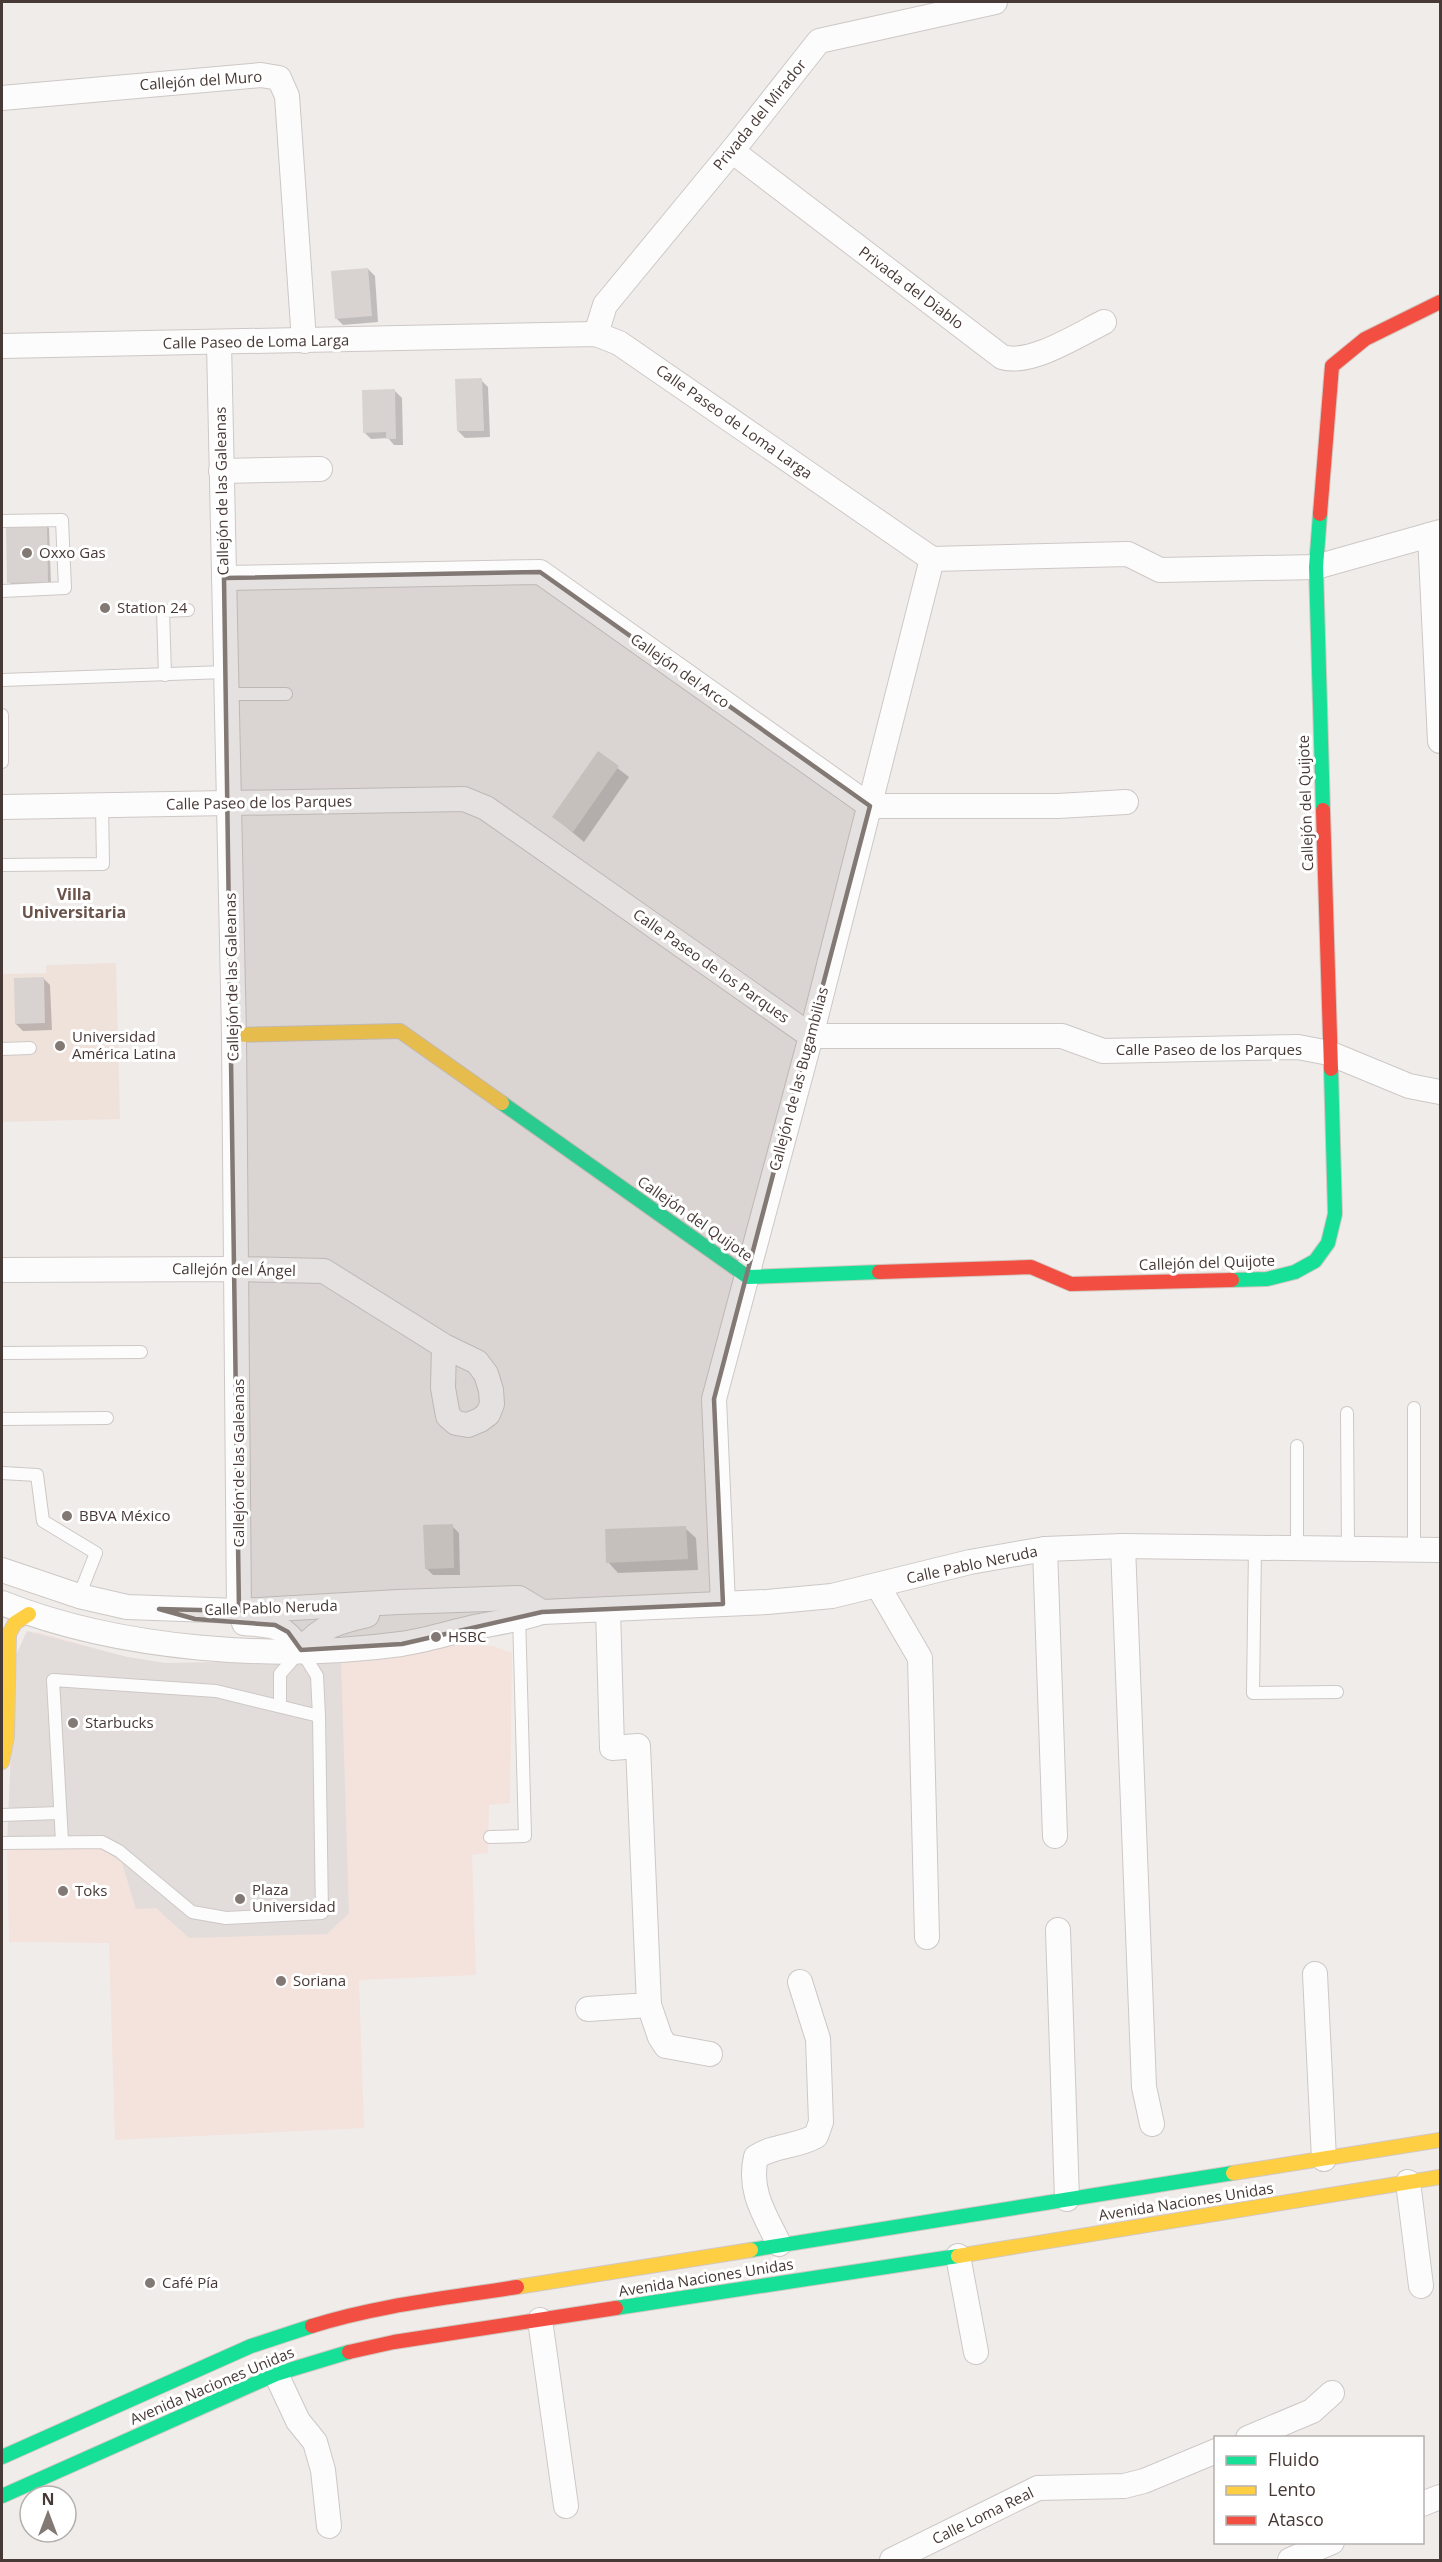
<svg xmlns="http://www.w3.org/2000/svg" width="1442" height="2562" font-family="'Open Sans',sans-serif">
	<rect width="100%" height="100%" fill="#f0ecea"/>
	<!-- commercial -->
	<path fill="#f4e2dc" d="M37 1632 127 1657 165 1663 341 1660 459 1645 493 1646 512 1653 510 1803 489 1805 488 1853 472 1855 476 1975 359 1980 364 2128 115 2140 109 1943 9 1942 7 1846 15 1657Z"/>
	<!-- education -->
	<path fill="#efe2db" d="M116 963 120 1119 2 1122V974L46 973V965Z"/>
	<!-- parking -->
	<path fill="#e2dddb" d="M27 1631 127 1657 165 1663 341 1660 349 1913 327 1934 189 1938 156 1908 136 1909 122 1863 98 1846H7L15 1657Z"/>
	<!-- shadow -->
	<g fill="#0003">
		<path d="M368 269 375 276 378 322 343 325 336 318Z"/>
		<path d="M481 380 488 387 490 437 465 438 458 431Z"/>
		<path d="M395 391 402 398 403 445H394L388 438 371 439 364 432Z"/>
		<path d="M46 525 49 528 51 584 12 585 9 582Z"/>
		<path d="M598 753 629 777 584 842 554 817Z"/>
		<path d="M43 978 50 985 52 1030 23 1031 16 1024Z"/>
		<path d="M452 1526 459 1533 460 1575H433L426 1568Z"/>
		<path d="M685 1528 696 1538 698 1570 618 1573 608 1562Z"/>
	</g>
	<!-- building -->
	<g fill="#d8d3d0">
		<path d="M368 268 372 316 335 319 331 271Z"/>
		<path d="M482 378 484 431H457L455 379Z"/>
		<path d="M395 389 396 439H386V432L363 433 362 390Z"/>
		<path d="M47 524 48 582 7 583 6 525Z"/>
		<path d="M598 751 619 766 573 832 552 817Z"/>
		<path d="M44 977 45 1023 15 1024 14 978Z"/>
		<path d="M453 1524 454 1568 425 1569 423 1525Z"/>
		<path d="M686 1526 688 1559 606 1563 605 1529Z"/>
	</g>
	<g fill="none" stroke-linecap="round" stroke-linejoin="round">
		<!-- lane casing -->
		<g stroke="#cdc8c6" stroke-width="14">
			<g id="lane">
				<path d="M2 521 62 520 65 588 2 591"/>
				<path d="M165 675 163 611 188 610"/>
				<path d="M2 680 225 672"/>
				<path d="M226 694H286"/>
				<path d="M2 715V762"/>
				<path d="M2 865 103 864 102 806"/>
				<path d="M2 1049 30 1048"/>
				<path d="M2 1353 141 1352"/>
				<path d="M1347 1413 1348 1549"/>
				<path d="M2 1419 107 1418"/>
				<path d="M1297 1446V1549"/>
				<path d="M2 1473 37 1475 43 1521 96 1553 79 1596"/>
				<path d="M1255 1548 1253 1693 1337 1692"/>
				<path d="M1414 1550V1408"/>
				<path d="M280 1706V1674L301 1650 317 1676 319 1716"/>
				<path d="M2 1815 59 1813"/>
				<path d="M490 1837 525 1836 519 1614"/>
				<path d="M2 1843 102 1842 119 1851 192 1912 226 1918 322 1913 319 1716 216 1691 53 1680 62 1841"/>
			</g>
		</g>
		<!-- street casing -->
		<g stroke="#cdc8c6" stroke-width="26">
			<g id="street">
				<path d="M2 98 261 75 279 78 287 96 304 341"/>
				<path d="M732 151 1002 357C1030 366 1078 335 1104 322"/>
				<path d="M596 334 605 305 732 151 819 41 995 2"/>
				<path d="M219 343 234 1035 239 1611"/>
				<path d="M2 346 596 334 619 343 932 559 1128 554 1160 570 1316 567 1440 532"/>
				<path d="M221 471 320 469"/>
				<path d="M1430 535 1440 741"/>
				<path d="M224 578 540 572 870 806H1058L1126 802"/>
				<path d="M2 807 464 799 486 808 811 1036H1062L1103 1051 1298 1047 1329 1053 1409 1086 1440 1092"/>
				<path d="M2 1270 238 1269 324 1271 444 1346 477 1362 486 1374 491 1390 492 1404 488 1414 480 1420 468 1425 456 1423 448 1416 443 1388 444 1346"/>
				<path d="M1123 1546 1144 2087 1152 2124"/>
				<path d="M1045 1549 1055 1836"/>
				<path d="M2 1570 79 1596 127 1607 239 1611 398 1602 519 1598 542 1612"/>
				<path d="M878 1586 920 1658 927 1937"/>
				<path d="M2 1603C120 1650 275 1661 401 1644 428 1640 454 1631 480 1626 502 1622 522 1619 542 1612L767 1602 832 1596 970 1562 1045 1549 1123 1546 1440 1550"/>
				<path d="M723 1604 714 1399 811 1036 932 559"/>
				<path d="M244 1623C275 1626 281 1623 301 1650 322 1626 337 1622 367 1615"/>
				<path d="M1058 1930 1067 2199"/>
				<path d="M1315 1974 1324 2159"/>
				<path d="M649 2005 660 2037 666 2046 710 2054"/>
				<path d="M588 2009 649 2005 638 1746 612 1748 608 1609"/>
				<path d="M1408 2182 1421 2286"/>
				<path d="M779 2244C765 2215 748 2191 756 2157 774 2145 797 2147 816 2136L821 2122 818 2039 800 1982"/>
				<path d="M958 2256 976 2352"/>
				<path d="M540 2320 566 2506"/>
				<path d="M276 2374 298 2421 315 2442 323 2470 329 2526"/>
				<path d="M1248 2438 1312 2411 1332 2393"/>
				<path d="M1422 2504 1440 2497"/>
				<path d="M892 2560 1038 2488 1124 2486 1144 2481 1216 2451"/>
				<path d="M1290 2560 1332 2542"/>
			</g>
		</g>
		<!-- fast casing -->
		<g stroke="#d2c8c1" stroke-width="16">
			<g id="fast">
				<path d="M1320 514 1316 567 1323 810"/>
				<path d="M502 1103 748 1277 879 1272"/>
				<path d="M1232 1280 1267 1279 1295 1272 1315 1261 1328 1243 1335 1214 1331 1069"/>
				<path d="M751 2250 1233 2173"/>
				<path d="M616 2308 958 2256"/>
				<path d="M2 2457 251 2346 312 2326"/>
				<path d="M2 2496 276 2374 349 2352"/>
			</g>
		</g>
		<!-- slow casing -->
		<g stroke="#d2c8c1" stroke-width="16">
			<g id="slow">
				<path d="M234 1035 400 1031 502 1103"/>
				<path d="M2 1762 7 1737 9 1634 15 1623 29 1614"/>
				<path d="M1233 2173 1440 2140"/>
				<path d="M958 2256 1440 2177"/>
				<path d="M517 2287 751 2250"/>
			</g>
		</g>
		<!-- jam casing -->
		<g stroke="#d2c8c1" stroke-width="16">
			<g id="jam">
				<path d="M1320 514 1332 366 1365 339 1440 302"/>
				<path d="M1323 810 1331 1069"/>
				<path d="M879 1272 1031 1267 1071 1284 1232 1280"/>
				<path d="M312 2326C378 2305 448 2298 517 2287"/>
				<path d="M349 2352 394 2342 616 2308"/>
			</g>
		</g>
		<!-- lane -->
		<use href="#lane" stroke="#fdfcfc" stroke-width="12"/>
		<!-- street -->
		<use href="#street" stroke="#fdfcfc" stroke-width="24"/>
		<!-- fast -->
		<use href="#fast" stroke="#16e098" stroke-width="14"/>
		<!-- slow -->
		<use href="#slow" stroke="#ffcf43" stroke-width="14"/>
		<!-- jam -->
		<use href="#jam" stroke="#f24e42" stroke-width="14"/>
	</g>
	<!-- marked area -->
	<path fill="#827874" fill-opacity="0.2" stroke="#827874" stroke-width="4.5" stroke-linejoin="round" d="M540 572 870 806 714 1399 723 1604 542 1612 402 1644 301 1650 288 1632 275 1625 195 1619 159 1609 239 1611 224 578Z"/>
	<!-- markers -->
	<g fill="#827874" stroke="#fff" stroke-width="2">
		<circle cx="27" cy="553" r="6"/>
		<circle cx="105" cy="608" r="6"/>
		<circle cx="60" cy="1046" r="6"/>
		<circle cx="67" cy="1516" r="6"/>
		<circle cx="436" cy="1637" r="6"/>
		<circle cx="73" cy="1723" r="6"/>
		<circle cx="63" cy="1891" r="6"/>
		<circle cx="240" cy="1899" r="6"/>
		<circle cx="281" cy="1981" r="6"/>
		<circle cx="150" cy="2283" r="6"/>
	</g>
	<g text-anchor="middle" stroke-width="6" stroke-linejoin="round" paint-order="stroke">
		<!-- street labels -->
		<g font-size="15" fill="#473935" stroke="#fff">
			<text transform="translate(201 81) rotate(-4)" y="5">Callejón del Muro</text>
			<text transform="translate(760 115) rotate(-51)" y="5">Privada del Mirador</text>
			<text transform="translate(911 288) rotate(37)" y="5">Privada del Diablo</text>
			<text transform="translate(256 342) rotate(-1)" y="5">Calle Paseo de Loma Larga</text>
			<text transform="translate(734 422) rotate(35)" y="5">Calle Paseo de Loma Larga</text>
			<text transform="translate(222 491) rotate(-91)" y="5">Callejón de las Galeanas</text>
			<text transform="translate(680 671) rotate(35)" y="5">Callejón del Arco</text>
			<text transform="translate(259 803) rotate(-1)" y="5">Calle Paseo de los Parques</text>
			<text transform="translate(1306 803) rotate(-92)" y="5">Callejón del Quijote</text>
			<text transform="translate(711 966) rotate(35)" y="5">Calle Paseo de los Parques</text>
			<text transform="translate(232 977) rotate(-91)" y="5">Callejón de las Galeanas</text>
			<text x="1209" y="1055">Calle Paseo de los Parques</text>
			<text transform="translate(799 1079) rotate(-75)" y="5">Callejón de las Bugambilias</text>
			<text transform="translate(695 1219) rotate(35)" y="5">Callejón del Quijote</text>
			<text transform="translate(1207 1263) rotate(-2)" y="5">Callejón del Quijote</text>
			<text transform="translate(234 1270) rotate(1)" y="5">Callejón del Ángel</text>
			<text transform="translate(239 1463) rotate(-90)" y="5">Callejón de las Galeanas</text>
			<text transform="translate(972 1565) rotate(-12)" y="5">Calle Pablo Neruda</text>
			<text transform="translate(271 1608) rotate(-2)" y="5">Calle Pablo Neruda</text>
			<text transform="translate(1186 2202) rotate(-9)" y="5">Avenida Naciones Unidas</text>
			<text transform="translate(706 2278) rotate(-9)" y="5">Avenida Naciones Unidas</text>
			<text transform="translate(212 2386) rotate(-23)" y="5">Avenida Naciones Unidas</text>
			<text transform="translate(983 2516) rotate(-26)" y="5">Calle Loma Real</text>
		</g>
		<!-- poi labels -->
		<g font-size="15" fill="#473935" stroke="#fff" text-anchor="start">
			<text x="39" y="558">Oxxo Gas</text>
			<text x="117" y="613">Station 24</text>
			<text x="72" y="1042">Universidad<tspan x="72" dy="17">América Latina</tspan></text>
			<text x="79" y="1521">BBVA México</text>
			<text x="448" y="1642">HSBC</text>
			<text x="85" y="1728">Starbucks</text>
			<text x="252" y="1895">Plaza<tspan x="252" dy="17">Universidad</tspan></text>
			<text x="75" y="1896">Toks</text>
			<text x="293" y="1986">Soriana</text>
			<text x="162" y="2288">Café Pía</text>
		</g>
		<!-- neighbourhood labels -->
		<g font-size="16" font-weight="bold" fill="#6a534b" stroke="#fff">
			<text x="74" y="900">Villa<tspan x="74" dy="18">Universitaria</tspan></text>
		</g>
	</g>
	<!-- border -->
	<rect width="1442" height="2562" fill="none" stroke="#473935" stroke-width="6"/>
	<!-- legend -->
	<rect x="1214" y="2436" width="210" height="108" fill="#ffffff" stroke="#b5b0ae" stroke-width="1.5"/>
	<rect x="1226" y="2456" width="30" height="9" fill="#16e098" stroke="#b5b0ae" stroke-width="1.5"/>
	<text x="1268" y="2466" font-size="18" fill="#473935">Fluido</text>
	<rect x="1226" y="2486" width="30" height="9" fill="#ffcf43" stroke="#b5b0ae" stroke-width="1.5"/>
	<text x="1268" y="2496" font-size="18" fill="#473935">Lento</text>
	<rect x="1226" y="2516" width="30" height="9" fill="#f24e42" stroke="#b5b0ae" stroke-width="1.5"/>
	<text x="1268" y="2526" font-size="18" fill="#473935">Atasco</text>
	<!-- north arrow -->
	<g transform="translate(48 2514)"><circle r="28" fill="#ffffff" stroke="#b5b0ae" stroke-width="1.5"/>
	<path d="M0-4.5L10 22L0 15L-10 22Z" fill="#827874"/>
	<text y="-9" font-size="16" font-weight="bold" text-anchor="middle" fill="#473935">N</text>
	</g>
</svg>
